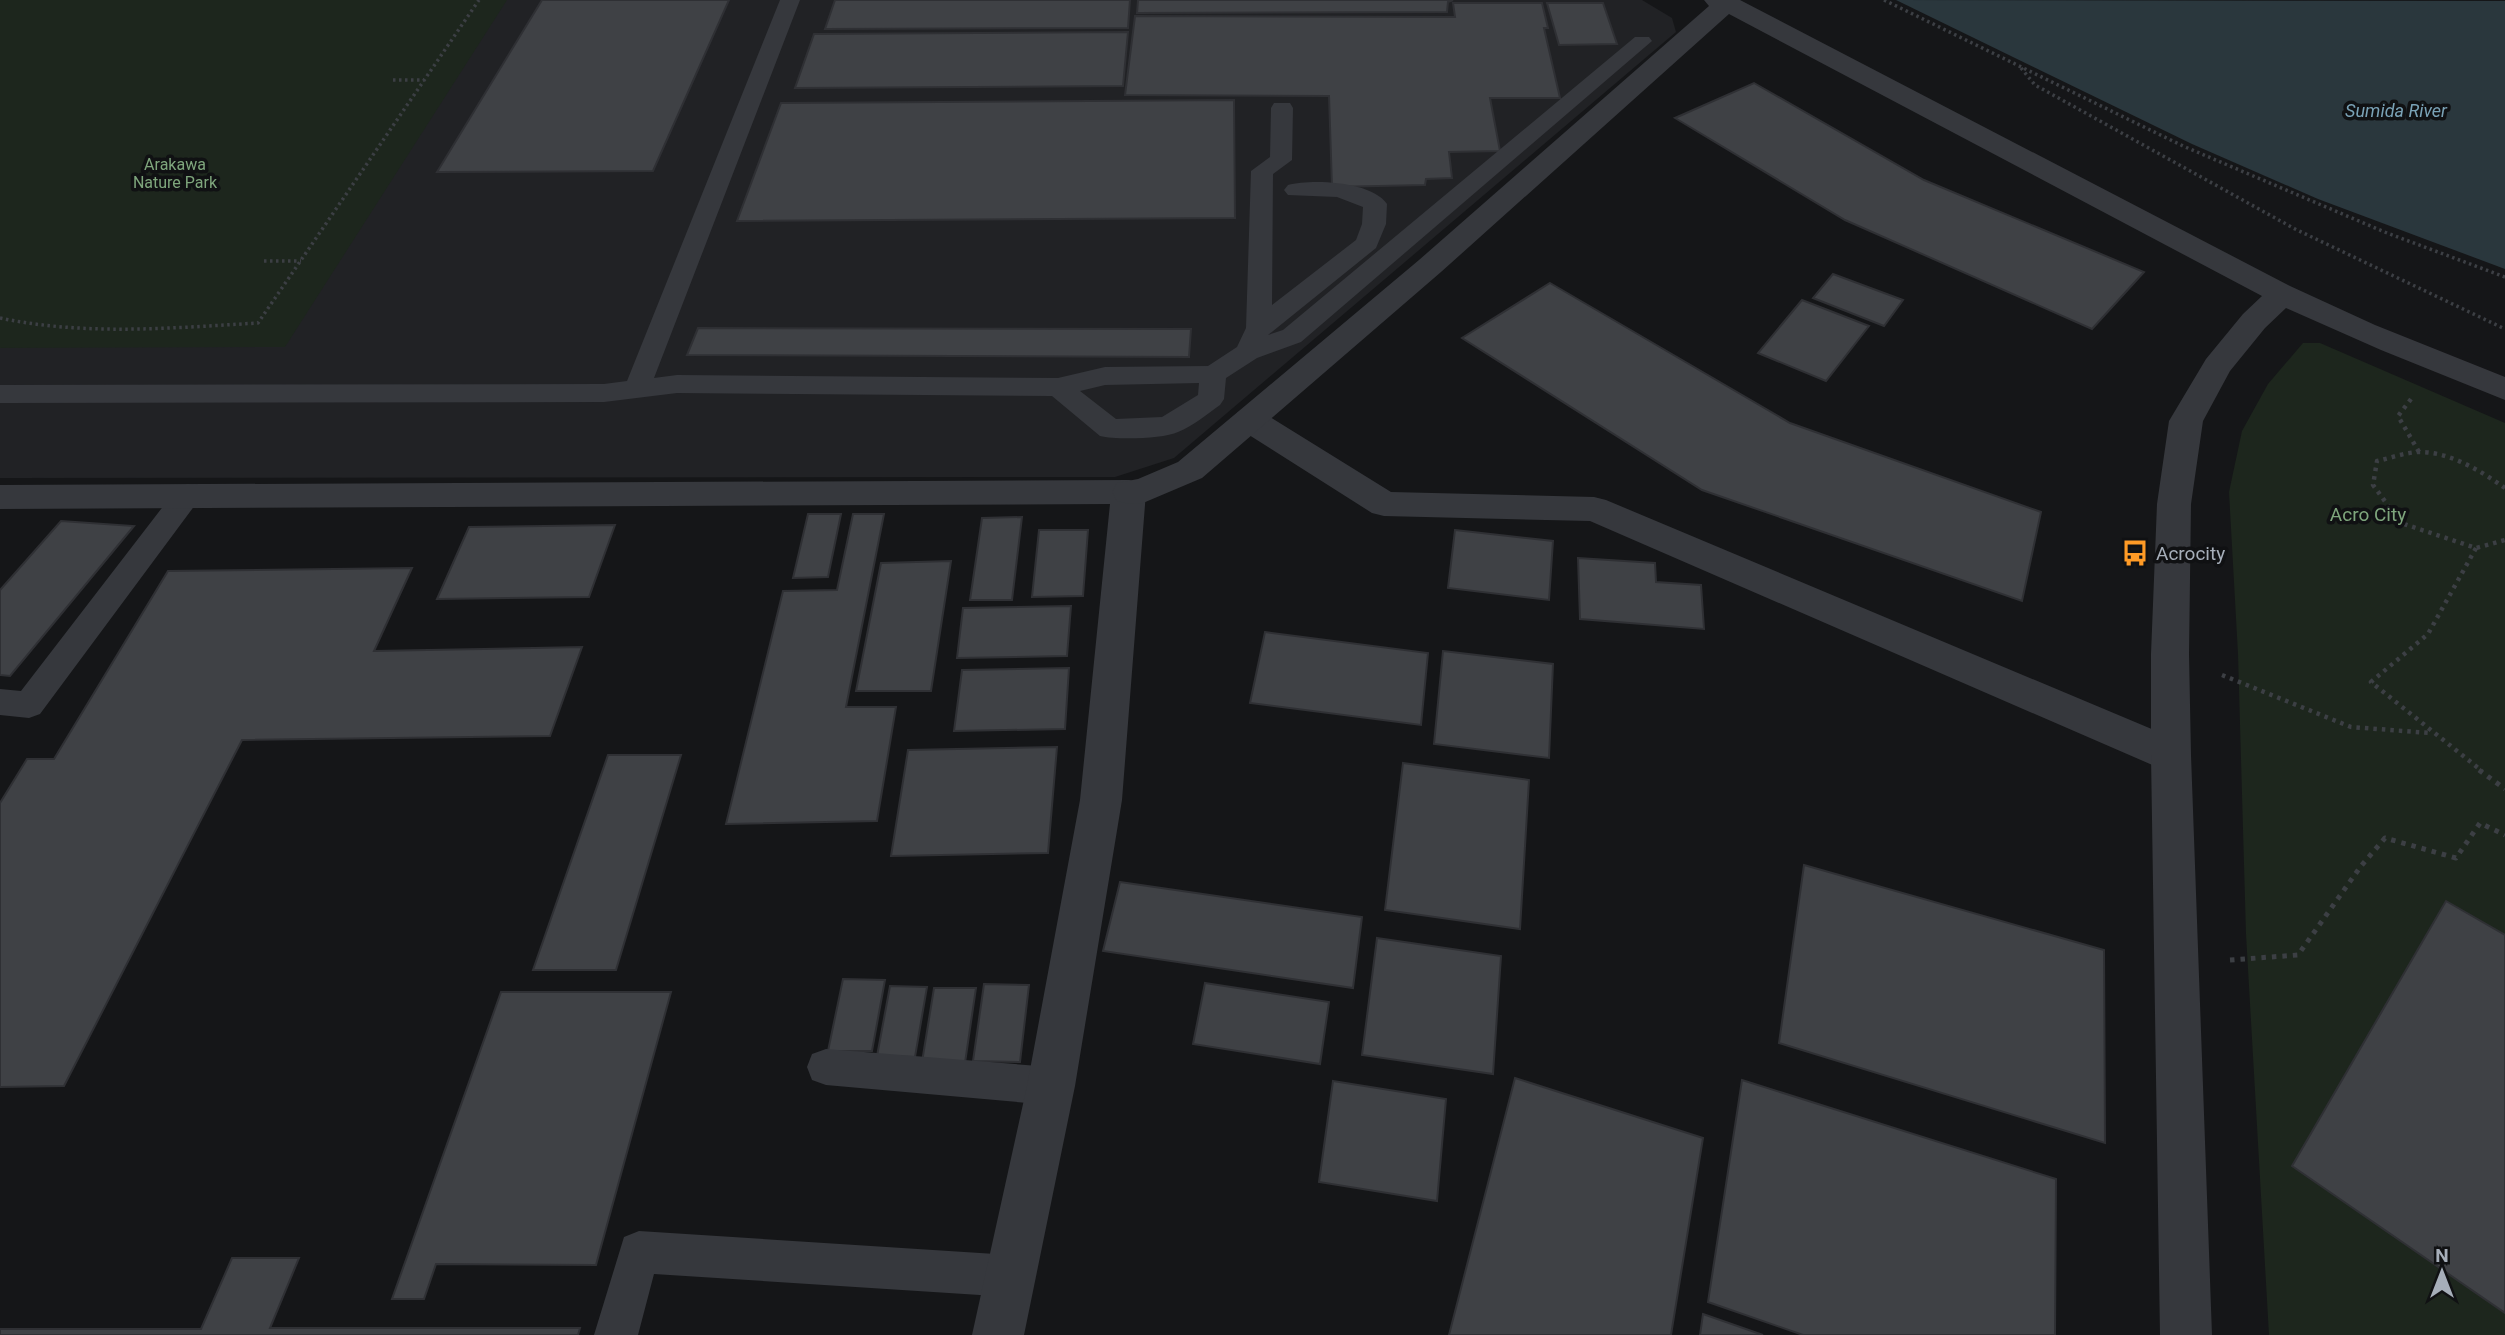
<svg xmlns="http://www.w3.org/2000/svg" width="2505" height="1335" font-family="Roboto,sans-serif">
	<rect width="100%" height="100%" fill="#151618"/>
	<!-- built -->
	<path fill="#212225" d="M0 0H1642L1672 18 1676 32 1174 458 1115 477 0 478Z"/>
	<!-- green -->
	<g fill="#1d261d">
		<path d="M0 0H507L285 347 0 348Z"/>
		<path d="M2303 343H2320L2505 423V1335H2269L2246 934 2238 654 2229 492 2242 431 2268 384Z"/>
	</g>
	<!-- water -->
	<path fill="#2a373d" d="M1896 0 2505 1V269L2318 199 2192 144Z"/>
	<!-- building -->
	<g fill="#3f4145" stroke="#2f3034" stroke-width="2">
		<path d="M542 0H729L653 171 437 172Z"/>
		<path d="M835 0H1130L1128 28 825 29Z"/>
		<path d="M1138 0H1453L1448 2 1447 12 1137 13Z"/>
		<path d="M1453 3H1542L1548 28H1544L1560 98H1490L1500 151 1449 152 1452 178 1426 179 1425 185 1332 187 1329 96 1125 95 1135 16 1455 17Z"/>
		<path d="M1547 3H1603L1617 44 1559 45Z"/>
		<path d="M1128 32 1123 86 795 88 814 34Z"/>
		<path d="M1754 83 1924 180 2144 272 2092 329 1845 220 1675 118Z"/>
		<path d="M1234 100 1235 218 737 221 781 103Z"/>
		<path d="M1833 274 1903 300 1884 326 1813 298Z"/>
		<path d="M1550 283 1790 423 2041 512 2022 601 1702 490 1462 338Z"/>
		<path d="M1802 300 1869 326 1826 381 1758 353Z"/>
		<path d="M698 328 1191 329 1189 357 687 355Z"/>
		<path d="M808 514H841L828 577 793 578Z"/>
		<path d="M853 514H884L846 707H896L877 821 726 824 783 591 837 590Z"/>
		<path d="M1022 517 1012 600H970L982 518Z"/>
		<path d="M61 521 134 526 10 676 0 675V590Z"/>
		<path d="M615 525 589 597 437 599 469 527Z"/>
		<path d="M1039 530H1088L1083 596 1032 597Z"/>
		<path d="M1455 530 1553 541 1549 600 1448 588Z"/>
		<path d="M1578 558 1655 563 1656 582 1701 585 1704 629 1580 619Z"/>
		<path d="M951 561 931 691H856L881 563Z"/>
		<path d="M412 568 374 651 582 647 550 736 242 740 64 1086 0 1087V803L27 759H54L168 571Z"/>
		<path d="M1071 606 1067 656 957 658 963 608Z"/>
		<path d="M1265 632 1428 653 1421 725 1250 703Z"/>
		<path d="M1443 651 1553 664 1549 758 1434 744Z"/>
		<path d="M1069 668 1065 729 954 731 962 670Z"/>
		<path d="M1057 747 1048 853 891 856 908 750Z"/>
		<path d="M608 755H681L616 970H533Z"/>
		<path d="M1403 763 1529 780 1520 929 1385 910Z"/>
		<path d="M1804 865 2104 950 2105 1143 1779 1043Z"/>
		<path d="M1120 882 1362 917 1353 988 1103 951Z"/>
		<path d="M2446 901 2505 935V1313L2292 1166Z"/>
		<path d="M1377 938 1501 956 1493 1074 1362 1055Z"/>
		<path d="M843 979 885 980 872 1051H828Z"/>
		<path d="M1205 983 1329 1002 1320 1064 1193 1044Z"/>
		<path d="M984 984 1029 985 1020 1062 973 1061Z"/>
		<path d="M890 986 927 987 915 1057 877 1056Z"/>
		<path d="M934 988H976L965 1063 922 1062Z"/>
		<path d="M501 992H671L596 1265 436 1264 424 1299H392Z"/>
		<path d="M1515 1078 1703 1138 1671 1335H1449Z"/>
		<path d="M1742 1080 2056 1179 2055 1335H1803L1708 1302Z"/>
		<path d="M1333 1081 1446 1099 1437 1201 1319 1182Z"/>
		<path d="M232 1258H299L270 1328H580L578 1335H0V1329H201Z"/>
		<path d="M1703 1314 1763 1335H1700Z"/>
	</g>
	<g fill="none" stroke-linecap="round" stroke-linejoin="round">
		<!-- path-far2 -->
		<g stroke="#3c3f44" stroke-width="3.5" stroke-dasharray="2.5 3.5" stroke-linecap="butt">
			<path d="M1884 0 2183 146 2387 233 2505 277"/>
			<path d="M2021 68 2035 85 2295 229 2505 329"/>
			<path d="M393 80H424"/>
			<path d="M264 261H301"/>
			<path d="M0 318C85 336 172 328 258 323L479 0"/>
		</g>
		<!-- path-far1 -->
		<g stroke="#3c3f44" stroke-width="4.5" stroke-dasharray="3.5 5" stroke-linecap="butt">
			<path d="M2411 399 2398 416 2419 452"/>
			<path d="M2505 488C2481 471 2450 452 2420 452 2406 452 2391 458 2377 461L2373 485 2401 523 2476 548 2505 540"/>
			<path d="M2476 548 2428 634 2371 682 2482 771"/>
			<path d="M2222 675 2351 727 2430 733"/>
		</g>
		<!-- path -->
		<g stroke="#3c3f44" stroke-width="5" stroke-dasharray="4.5 6" stroke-linecap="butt">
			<path d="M2479 770 2505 789"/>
			<path d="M2230 960 2298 955 2361 866 2385 838 2456 858 2480 823 2505 835"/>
		</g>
		<!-- service -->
		<g fill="#36383d" fill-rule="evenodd">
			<path d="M780 0H800L654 378 677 375 1058 378 1105 367 1208 366 1237 347 1246 328 1251 171 1270 157 1271 108 1274 103H1290L1293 108 1292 160 1273 174 1272 305 1356 240 1362 224 1363 207 1337 197 1288 195 1284 190 1288 185C1312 179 1371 181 1387 204L1386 224 1376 248 1268 335 1283 330 1635 37H1649L1652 41 1301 342 1257 358 1226 378 1224 399 1220 405C1207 414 1193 426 1178 432 1163 439 1116 440 1100 436L1052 396 677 393 604 402 0 403V385L604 384 627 381ZM1199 383 1198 395 1162 417 1116 419 1080 391 1105 385Z"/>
			<path d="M188 484 198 487 202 494 198 501 40 714 29 718 0 715V689L21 691 178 487Z"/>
			<path d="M826 1049 1051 1067 1065 1073 1070 1086 1065 1099 1051 1105 826 1085 812 1080 807 1067 812 1054Z"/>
			<path d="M639 1231 1011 1255 1026 1261 1032 1276 1026 1291 1011 1297 654 1274 638 1335H594L624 1237Z"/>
		</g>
		<!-- minor -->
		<g fill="#36383d" fill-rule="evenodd">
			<path d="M1250 409 1262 412 1391 492 1594 497 1606 500 2185 743 2191 755 2185 767 2171 771 2157 767 1590 521 1384 516 1372 513 1238 428 1233 420 1238 412Z"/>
			<path d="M1129 480 1141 483 1146 492 1122 800 1075 1086 1024 1335H972L1027 1086 1080 800 1110 504 0 509V485Z"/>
		</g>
		<!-- tertiary -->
		<path fill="#36383d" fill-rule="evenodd" d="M1704 0H1740L2290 286 2375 325 2505 377V400L2381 350 2286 308 2265 328 2230 371 2203 421 2191 504 2189 654 2191 755 2212 1335H2160L2151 755V654L2157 504 2169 421 2206 359 2243 314 2262 296 1729 14 1441 272 1202 478 1143 503 1129 504 1117 501 1112 492 1117 483 1138 479 1178 462 1419 260 1709 6Z"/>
	</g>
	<!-- icons -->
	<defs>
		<g id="bus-bare" transform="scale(2.1)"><path d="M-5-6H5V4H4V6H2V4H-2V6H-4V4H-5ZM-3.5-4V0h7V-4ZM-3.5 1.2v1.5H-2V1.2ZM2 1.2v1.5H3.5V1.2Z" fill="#ff9b26" stroke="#101113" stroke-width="2.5" paint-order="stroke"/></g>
	</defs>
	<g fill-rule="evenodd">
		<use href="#bus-bare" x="2135" y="553"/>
	</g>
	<g text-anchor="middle" stroke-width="7" stroke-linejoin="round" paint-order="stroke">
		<!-- far-park labels -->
		<g font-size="16" fill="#7ea57c" stroke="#101113">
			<text x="175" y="170">Arakawa<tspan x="175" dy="18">Nature Park</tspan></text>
		</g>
		<!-- far-water labels -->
		<g font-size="18" font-style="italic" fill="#7aa2b6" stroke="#101113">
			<text x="2396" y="117">Sumida River</text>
		</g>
		<!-- park labels -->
		<g font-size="19" fill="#7ea57c" stroke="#101113">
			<text x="2368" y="521">Acro City</text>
		</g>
		<!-- poi labels -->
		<g font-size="19" fill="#a6aeb9" stroke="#101113" text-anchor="start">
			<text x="2156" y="560">Acrocity</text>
		</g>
	</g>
	<!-- north arrow -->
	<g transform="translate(2442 1272)" stroke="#101113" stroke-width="5" paint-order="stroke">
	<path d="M0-5L12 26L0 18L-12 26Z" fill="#a6aeb9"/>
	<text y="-10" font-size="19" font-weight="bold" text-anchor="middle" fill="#a6aeb9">N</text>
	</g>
</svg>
